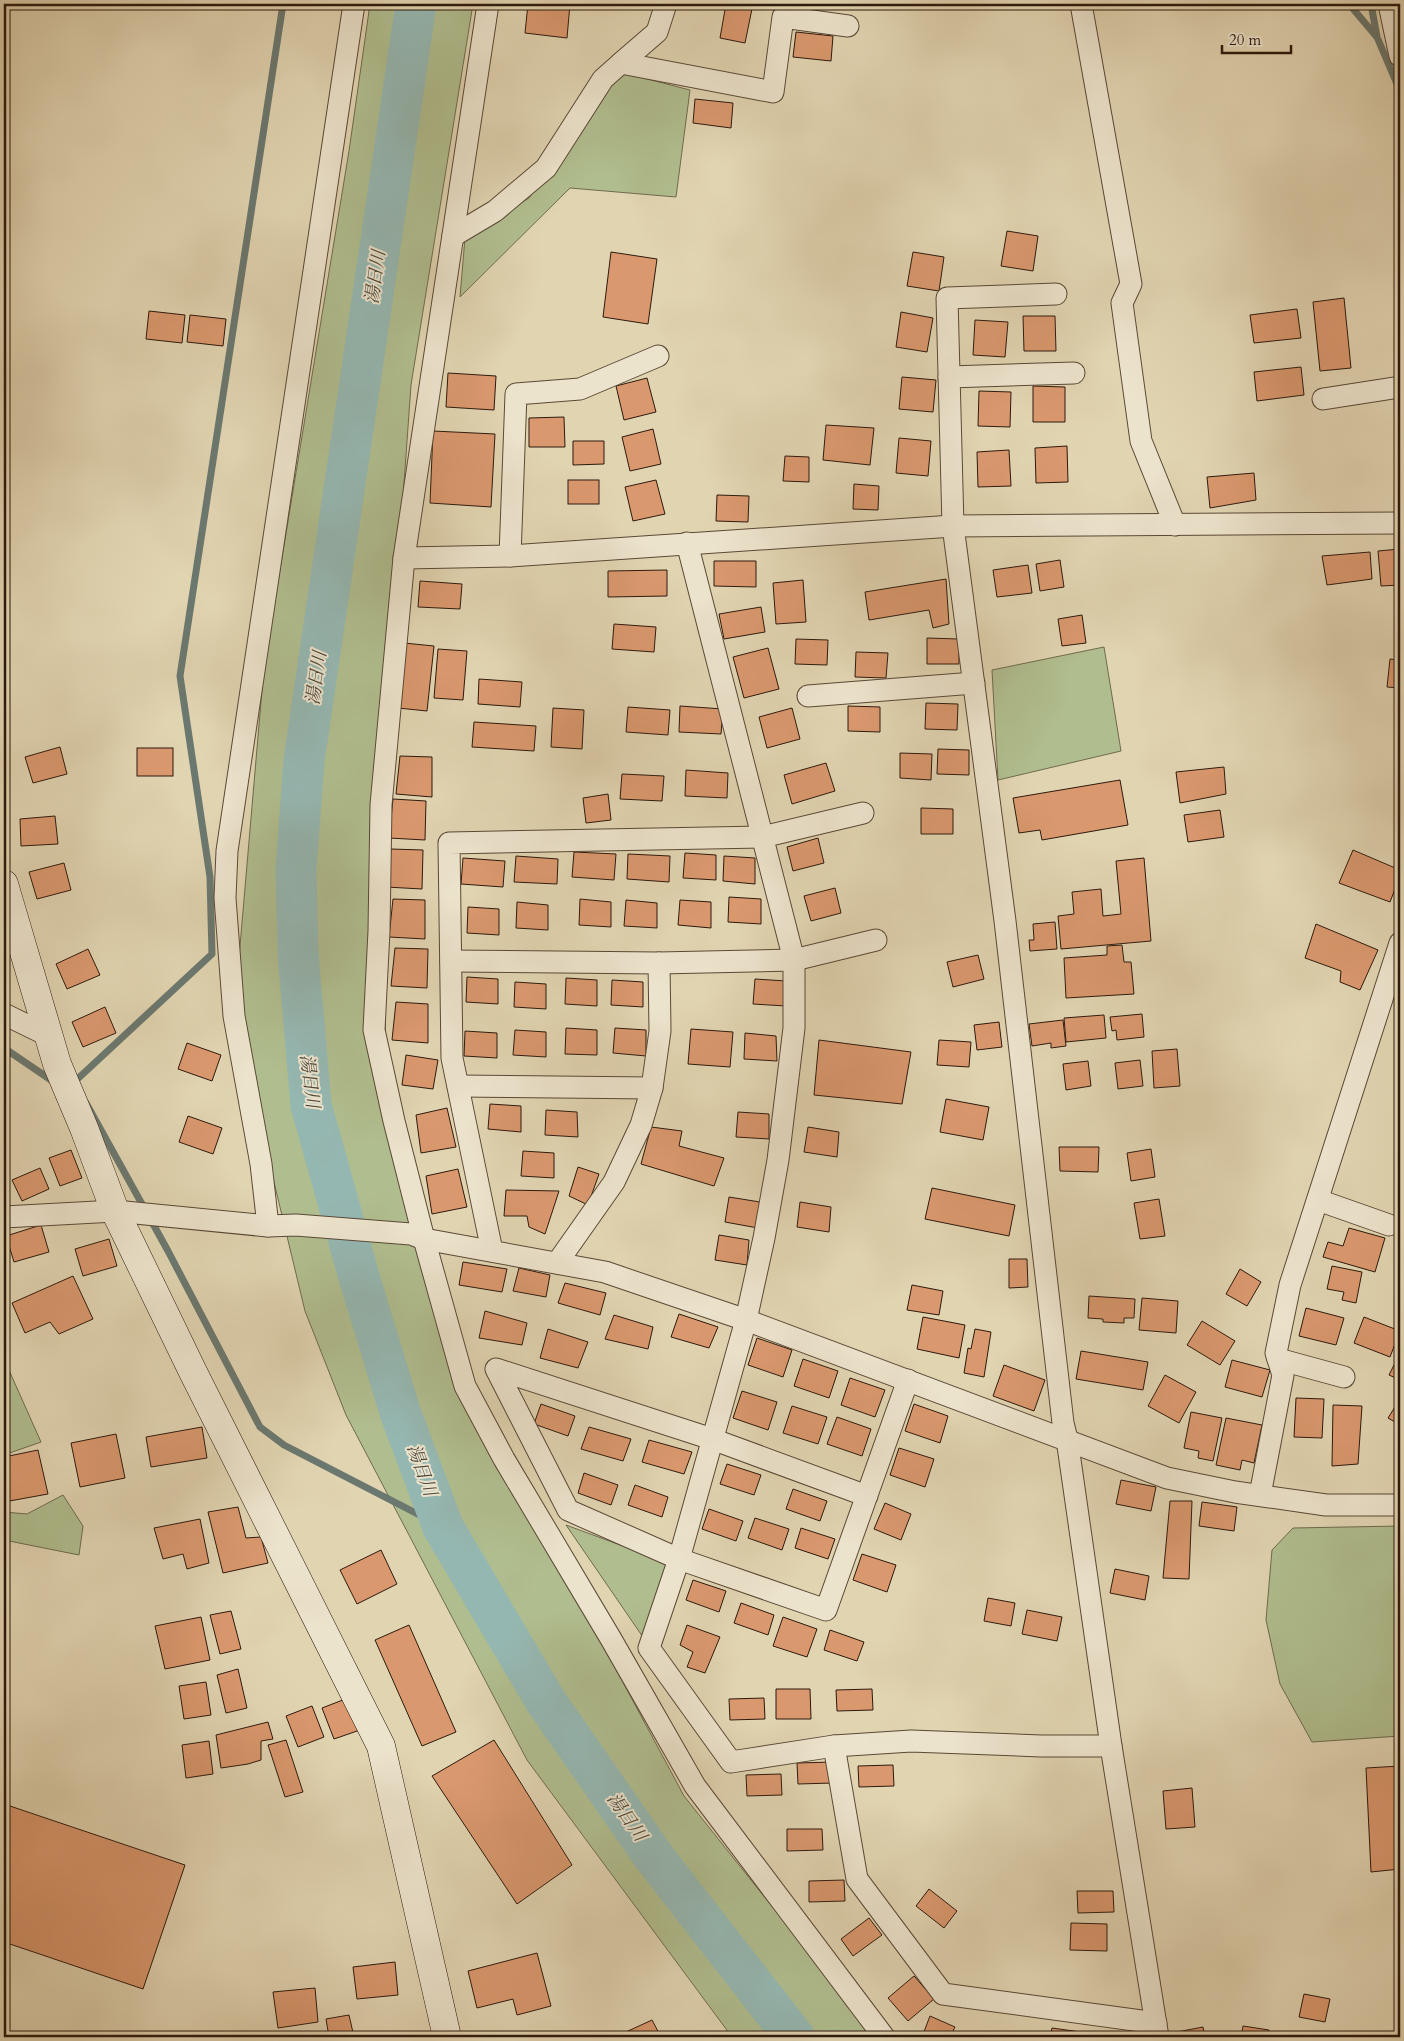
<svg xmlns="http://www.w3.org/2000/svg" width="1404" height="2041" font-family="Cardo,'Noto Serif JP',serif">
	<rect width="100%" height="100%" fill="#e1d4b1"/>
	<filter id="stains"><feTurbulence type="fractalNoise" baseFrequency=".004" numOctaves="4"/><feColorMatrix values="0 0 0 0 .2 0 0 0 0 .09 0 0 0 0 .02 0 0 0 .5 -.17"/></filter>
	<radialGradient id="worn" r=".72"><stop offset=".6" stop-color="#630" stop-opacity="0"/><stop offset="1" stop-color="#630" stop-opacity=".3"/></radialGradient>
	<!-- green -->
	<g fill="#b0bd8e" stroke="#6e6b4e">
		<path d="M370 4H473L411 385 383 777 386 1107 477 1410 684 1796 876 2037H732L527 1760 346 1415 305 1311 234 1016 264 667 349 151Z"/>
		<path d="M620 72 690 90 676 197 570 188 460 297 465 238 529 198Z"/>
		<path d="M1104 647 1121 751 998 780 992 670Z"/>
		<path d="M4 1359 41 1442 4 1455Z"/>
		<path d="M63 1495 83 1526 79 1555 4 1540V1512L27 1514Z"/>
		<path d="M566 1525 669 1563 647 1643Z"/>
		<path d="M1400 1526V1736L1312 1742 1280 1684 1266 1620 1272 1550 1293 1528Z"/>
	</g>
	<g fill="none" stroke-linecap="round" stroke-linejoin="round">
		<!-- stream -->
		<g stroke="#6b786f" stroke-width="7">
			<path d="M1349 4 1376 36"/>
			<path d="M1371 4 1377 37 1400 91"/>
			<path d="M4 1048 54 1082"/>
			<path d="M71 1085 212 954 210 877 180 676 283 4"/>
			<path d="M86 1103 168 1251 260 1427 284 1445 443 1527"/>
		</g>
		<!-- river -->
		<path stroke="#95b7b1" stroke-width="41" d="M416 4 304 760 296 870 298 954 311 1105 359 1277 401 1415 443 1527 545 1700 654 1857 794 2037"/>
	</g>
	<!-- building -->
	<g fill="#da986e" stroke="#2d190d">
		<path d="M528 4H570L567 38 525 33Z"/>
		<path d="M726 4H753L745 43 720 38Z"/>
		<path d="M796 32 833 36 831 61 793 57Z"/>
		<path d="M695 99 733 103 731 128 693 123Z"/>
		<path d="M1007 231 1038 236 1033 271 1001 266Z"/>
		<path d="M611 252 657 259 648 324 603 317Z"/>
		<path d="M913 252 944 257 939 291 907 286Z"/>
		<path d="M1344 298 1351 368 1320 371 1313 302Z"/>
		<path d="M1297 309 1301 338 1254 343 1250 315Z"/>
		<path d="M149 311 185 315 182 343 146 339Z"/>
		<path d="M901 312 933 318 927 352 896 347Z"/>
		<path d="M190 315 226 319 223 346 187 342Z"/>
		<path d="M1023 316H1055L1056 351H1024Z"/>
		<path d="M975 320 1008 322 1005 357 973 355Z"/>
		<path d="M1301 367 1304 395 1257 401 1254 372Z"/>
		<path d="M448 373 496 376 494 410 446 407Z"/>
		<path d="M902 377 936 380 933 412 899 409Z"/>
		<path d="M647 378 656 412 624 420 616 386Z"/>
		<path d="M1033 386 1065 387V422H1033Z"/>
		<path d="M979 391 1011 392 1010 427 978 426Z"/>
		<path d="M564 417 565 447H529V418Z"/>
		<path d="M826 425 874 428 870 465 823 460Z"/>
		<path d="M653 429 661 464 630 471 622 437Z"/>
		<path d="M433 431 495 434 491 507 430 503Z"/>
		<path d="M899 438 931 441 928 476 896 473Z"/>
		<path d="M573 441H604V464L573 465Z"/>
		<path d="M1067 446 1068 482 1036 483 1035 448Z"/>
		<path d="M1009 450 1011 486 978 487 977 452Z"/>
		<path d="M785 456 809 457V482L783 481Z"/>
		<path d="M1254 473 1256 500 1210 508 1207 477Z"/>
		<rect x="568" y="480" width="31" height="24"/>
		<path d="M656 480 665 514 633 521 625 487Z"/>
		<path d="M854 484 879 486 878 510 853 509Z"/>
		<path d="M717 495 749 496 748 522 716 521Z"/>
		<path d="M1400 549V585L1381 586 1378 551Z"/>
		<path d="M1370 552 1372 579 1327 585 1322 556Z"/>
		<path d="M1060 560 1064 587 1040 591 1036 564Z"/>
		<path d="M714 561H756V587L714 586Z"/>
		<path d="M1028 565 1032 593 997 597 993 570Z"/>
		<path d="M667 570V596L608 597V571Z"/>
		<path d="M946 579 949 624 933 628 929 610 869 620 865 592Z"/>
		<path d="M803 580 806 622 776 624 773 583Z"/>
		<path d="M420 581 462 584 460 609 418 607Z"/>
		<path d="M761 607 765 632 724 639 719 614Z"/>
		<path d="M1082 615 1086 643 1062 646 1058 619Z"/>
		<path d="M614 624 656 627 654 652 612 649Z"/>
		<path d="M927 638 959 639V664H927Z"/>
		<path d="M796 639 828 640 827 665 795 664Z"/>
		<path d="M404 643 434 646 427 711 398 708Z"/>
		<path d="M768 648 779 689 744 698 733 657Z"/>
		<path d="M438 649 467 651 463 700 434 698Z"/>
		<path d="M856 652 888 653 886 678 855 677Z"/>
		<path d="M1390 659 1400 660V688L1387 687Z"/>
		<path d="M479 679 522 682 520 707 478 704Z"/>
		<path d="M926 703 958 704 957 730 925 729Z"/>
		<path d="M680 706 723 709 721 734 679 732Z"/>
		<path d="M848 706 880 707V732L848 731Z"/>
		<path d="M628 707 670 710 668 735 626 732Z"/>
		<path d="M553 708 584 710 582 749 551 747Z"/>
		<path d="M792 708 800 739 767 748 759 717Z"/>
		<path d="M474 722 536 726 534 751 472 747Z"/>
		<path d="M60 747 67 774 33 783 25 757Z"/>
		<rect x="137" y="748" width="36" height="28"/>
		<path d="M938 749 969 750V775L937 774Z"/>
		<path d="M900 753 932 754 931 780 900 778Z"/>
		<path d="M400 756 432 757V797L396 794Z"/>
		<path d="M826 763 835 791 792 804 784 775Z"/>
		<path d="M1224 767 1226 794 1180 803 1176 772Z"/>
		<path d="M686 770 728 773 727 798 685 796Z"/>
		<path d="M622 774 664 776 662 801 620 799Z"/>
		<path d="M1120 780 1128 825 1042 840 1040 830 1019 833 1013 798Z"/>
		<path d="M608 794 611 820 586 823 583 798Z"/>
		<path d="M393 799 426 801 425 840 389 838Z"/>
		<path d="M921 808 953 809V834H921Z"/>
		<path d="M1220 810 1224 837 1188 842 1184 815Z"/>
		<path d="M55 816 58 844 21 846 20 819Z"/>
		<path d="M818 838 824 863 793 871 787 847Z"/>
		<path d="M391 849 423 850 422 889 386 887Z"/>
		<path d="M1353 850 1400 870V876L1390 902 1339 883Z"/>
		<path d="M574 852 616 854 614 880 572 877Z"/>
		<path d="M685 853 716 855V880L683 878Z"/>
		<path d="M628 854 670 856 669 882 627 879Z"/>
		<path d="M516 856 558 859 557 884 514 882Z"/>
		<path d="M724 856 755 858V884L723 881Z"/>
		<path d="M463 858 505 861 503 887 461 884Z"/>
		<path d="M1144 858 1151 941 1061 949 1058 916 1074 914 1072 892 1101 889 1103 916 1121 914 1116 861Z"/>
		<path d="M64 863 71 890 37 899 29 872Z"/>
		<path d="M835 888 841 913 811 921 804 896Z"/>
		<path d="M729 897 761 899V924L728 922Z"/>
		<path d="M393 899 425 900V939L389 937Z"/>
		<path d="M580 899 611 902V927L579 925Z"/>
		<path d="M626 900 657 903V928L624 926Z"/>
		<path d="M680 900 711 902V928L678 925Z"/>
		<path d="M517 902 548 905V930L516 928Z"/>
		<path d="M468 907 499 909V935L467 933Z"/>
		<path d="M1055 922 1057 949 1030 951 1029 940H1034L1033 924Z"/>
		<path d="M1316 924 1378 950 1360 990 1340 982 1341 971 1305 958Z"/>
		<path d="M1122 945 1124 962H1131L1134 994 1066 998 1064 958 1107 955V946Z"/>
		<path d="M395 948 428 949 427 988 391 986Z"/>
		<path d="M88 949 100 975 67 989 56 964Z"/>
		<path d="M978 955 984 979 953 987 947 962Z"/>
		<path d="M467 977 498 979V1004L466 1002Z"/>
		<path d="M566 978 597 980V1006L565 1004Z"/>
		<path d="M755 979 786 981V1006L753 1004Z"/>
		<path d="M612 980 643 982V1007L611 1005Z"/>
		<path d="M515 982 546 984V1009L514 1007Z"/>
		<path d="M396 1002 428 1004V1043L392 1040Z"/>
		<path d="M105 1007 116 1033 83 1047 72 1022Z"/>
		<path d="M1142 1014 1144 1037 1117 1040 1116 1030 1112 1031 1110 1017Z"/>
		<path d="M1104 1015 1106 1038 1066 1042 1064 1018Z"/>
		<path d="M1063 1020 1066 1046 1051 1048V1043L1032 1046 1029 1024Z"/>
		<path d="M999 1022 1002 1047 977 1050 974 1025Z"/>
		<path d="M566 1028 597 1030V1055L565 1054Z"/>
		<path d="M615 1028 646 1030V1056L613 1053Z"/>
		<path d="M691 1029 733 1032 730 1067 688 1064Z"/>
		<path d="M515 1030 546 1032V1057L513 1055Z"/>
		<path d="M465 1031 497 1033V1058L464 1056Z"/>
		<path d="M745 1033 776 1036 777 1061 744 1059Z"/>
		<path d="M819 1040 911 1052 902 1104 814 1095Z"/>
		<path d="M939 1040 971 1042 969 1067 937 1065Z"/>
		<path d="M187 1043 221 1055 212 1081 178 1069Z"/>
		<path d="M1177 1049 1180 1086 1154 1088 1152 1051Z"/>
		<path d="M406 1055 438 1060 433 1089 402 1085Z"/>
		<path d="M1140 1060 1143 1086 1118 1089 1115 1063Z"/>
		<path d="M1088 1061 1091 1086 1066 1090 1063 1064Z"/>
		<path d="M946 1099 989 1107 983 1140 940 1132Z"/>
		<path d="M490 1104 521 1106V1132L488 1129Z"/>
		<path d="M447 1108 456 1147 421 1153 416 1115Z"/>
		<path d="M546 1110 577 1112 578 1137 545 1135Z"/>
		<path d="M738 1112 769 1114V1139L736 1137Z"/>
		<path d="M188 1116 222 1128 213 1154 179 1142Z"/>
		<path d="M651 1127 682 1131 679 1146 724 1158 714 1186 641 1164Z"/>
		<path d="M808 1127 839 1132 837 1157 804 1152Z"/>
		<path d="M1059 1147H1099L1098 1172 1060 1171Z"/>
		<path d="M1151 1149 1155 1177 1131 1181 1127 1153Z"/>
		<path d="M71 1150 82 1178 60 1186 49 1158Z"/>
		<path d="M523 1151 554 1153V1178L521 1176Z"/>
		<path d="M578 1167 599 1174 588 1205 569 1196Z"/>
		<path d="M40 1168 49 1189 22 1201 12 1180Z"/>
		<path d="M458 1169 467 1207 432 1214 426 1176Z"/>
		<path d="M932 1188 1015 1205 1009 1236 925 1219Z"/>
		<path d="M506 1190 559 1191 545 1234 529 1227 527 1216H504Z"/>
		<path d="M729 1197 760 1202 758 1228 725 1222Z"/>
		<path d="M1159 1199 1165 1236 1140 1239 1134 1203Z"/>
		<path d="M800 1202 831 1207 829 1232 797 1227Z"/>
		<path d="M41 1225 49 1252 14 1262 6 1236Z"/>
		<path d="M1349 1228 1385 1238 1375 1272 1323 1257 1328 1242 1343 1246Z"/>
		<path d="M719 1235 749 1240 747 1265 715 1260Z"/>
		<path d="M109 1239 117 1266 83 1276 75 1249Z"/>
		<path d="M1009 1259H1027L1028 1287 1009 1288Z"/>
		<path d="M463 1262 507 1269 502 1292 459 1285Z"/>
		<path d="M1332 1266 1362 1272 1356 1303 1342 1300 1344 1292 1327 1289Z"/>
		<path d="M519 1268 550 1275 546 1297 513 1291Z"/>
		<path d="M1240 1269 1261 1282 1247 1306 1226 1294Z"/>
		<path d="M73 1276 93 1319 59 1334 50 1322 25 1333 12 1303Z"/>
		<path d="M565 1283 606 1293 600 1315 558 1303Z"/>
		<path d="M912 1285 943 1291 939 1315 907 1310Z"/>
		<path d="M1089 1296 1135 1299 1134 1318H1124V1323L1103 1322V1319L1088 1318Z"/>
		<path d="M1142 1298 1178 1301 1176 1333 1139 1330Z"/>
		<path d="M1306 1308 1344 1318 1336 1345 1299 1336Z"/>
		<path d="M485 1311 527 1323 522 1345 479 1338Z"/>
		<path d="M679 1314 718 1327 709 1348 671 1337Z"/>
		<path d="M614 1315 653 1327 648 1349 605 1339Z"/>
		<path d="M923 1317 965 1325 959 1358 917 1349Z"/>
		<path d="M1364 1317 1400 1331 1390 1357 1354 1343Z"/>
		<path d="M1202 1321 1235 1341 1220 1365 1187 1345Z"/>
		<path d="M548 1329 588 1342 578 1368 540 1358Z"/>
		<path d="M975 1329 991 1332 984 1377 964 1373 968 1348 971 1349Z"/>
		<path d="M757 1338 792 1350 783 1377 748 1365Z"/>
		<path d="M1081 1351 1148 1362 1143 1390 1076 1379Z"/>
		<path d="M1400 1353V1380L1389 1375Z"/>
		<path d="M803 1359 838 1371 829 1398 794 1386Z"/>
		<path d="M1232 1360 1270 1370 1262 1397 1225 1387Z"/>
		<path d="M1004 1365 1045 1380 1034 1411 993 1396Z"/>
		<path d="M1165 1375 1196 1392 1179 1423 1148 1406Z"/>
		<path d="M850 1378 885 1390 875 1417 841 1405Z"/>
		<path d="M742 1391 777 1402 768 1430 733 1418Z"/>
		<path d="M1296 1398 1324 1399 1322 1438 1294 1437Z"/>
		<path d="M1400 1399V1425L1388 1418Z"/>
		<path d="M541 1404 575 1416 568 1436 534 1424Z"/>
		<path d="M914 1404 948 1416 940 1443 905 1431Z"/>
		<path d="M1333 1405 1362 1406 1358 1464 1332 1466Z"/>
		<path d="M792 1406 827 1417 818 1444 783 1433Z"/>
		<path d="M1191 1412 1222 1418 1213 1461 1198 1458 1199 1451 1184 1448Z"/>
		<path d="M837 1417 871 1429 862 1456 827 1444Z"/>
		<path d="M1226 1418 1262 1425 1254 1463 1242 1460 1240 1470 1216 1465Z"/>
		<path d="M202 1427 207 1458 151 1467 146 1437Z"/>
		<path d="M589 1427 631 1439 623 1461 581 1449Z"/>
		<path d="M116 1434 125 1478 80 1487 71 1443Z"/>
		<path d="M649 1440 692 1452 684 1474 642 1462Z"/>
		<path d="M899 1448 934 1459 925 1487 890 1475Z"/>
		<path d="M38 1450 48 1494 4 1502V1457Z"/>
		<path d="M727 1464 761 1475 754 1495 720 1484Z"/>
		<path d="M584 1473 618 1485 611 1505 578 1493Z"/>
		<path d="M1121 1480 1156 1487 1151 1511 1116 1504Z"/>
		<path d="M635 1485 668 1497 662 1517 628 1505Z"/>
		<path d="M793 1489 827 1501 820 1521 786 1509Z"/>
		<path d="M1170 1501H1192L1189 1579 1163 1578Z"/>
		<path d="M1202 1502 1237 1507 1234 1531 1199 1526Z"/>
		<path d="M885 1503 911 1514 901 1540 874 1529Z"/>
		<path d="M238 1507 246 1538 261 1537 268 1563 223 1573 208 1512Z"/>
		<path d="M709 1509 743 1521 736 1541 702 1529Z"/>
		<path d="M755 1518 789 1529 782 1550 748 1538Z"/>
		<path d="M200 1519 209 1563 187 1569 183 1554 163 1559 154 1528Z"/>
		<path d="M801 1528 835 1539 828 1559 795 1548Z"/>
		<path d="M381 1550 397 1584 357 1604 340 1570Z"/>
		<path d="M862 1554 896 1565 887 1592 853 1580Z"/>
		<path d="M1115 1569 1149 1576 1145 1600 1110 1593Z"/>
		<path d="M693 1580 726 1591 719 1612 686 1600Z"/>
		<path d="M988 1598 1015 1603 1011 1626 984 1621Z"/>
		<path d="M741 1603 774 1615 768 1635 734 1623Z"/>
		<path d="M1027 1610 1062 1617 1057 1641 1022 1634Z"/>
		<path d="M231 1611 241 1649 220 1654 210 1615Z"/>
		<path d="M201 1617 210 1660 165 1669 155 1626Z"/>
		<path d="M783 1617 817 1629 807 1657 773 1646Z"/>
		<path d="M409 1625 456 1732 422 1746 375 1640Z"/>
		<path d="M687 1625 720 1637 705 1673 687 1667 693 1652 680 1645Z"/>
		<path d="M830 1630 864 1642 857 1661 824 1650Z"/>
		<path d="M238 1669 247 1708 226 1713 217 1675Z"/>
		<path d="M206 1682 211 1715 184 1719 179 1686Z"/>
		<path d="M776 1689H810L811 1719H776Z"/>
		<path d="M872 1689 873 1710 837 1711 836 1690Z"/>
		<path d="M348 1698 360 1730 334 1739 322 1708Z"/>
		<path d="M764 1698 765 1719 730 1720 729 1699Z"/>
		<path d="M312 1706 324 1737 298 1747 286 1716Z"/>
		<path d="M268 1722 273 1739 261 1741V1760L248 1764 221 1768 216 1735Z"/>
		<path d="M286 1740 303 1792 285 1797 268 1745Z"/>
		<path d="M494 1740 572 1865 517 1904 432 1776Z"/>
		<path d="M209 1741 213 1774 186 1778 182 1745Z"/>
		<path d="M833 1762V1783L798 1784 797 1763Z"/>
		<path d="M893 1765 894 1786 859 1787 858 1766Z"/>
		<path d="M1400 1766V1869L1371 1872 1366 1768Z"/>
		<path d="M781 1774 782 1795 747 1796 746 1775Z"/>
		<path d="M1192 1788 1195 1827 1166 1829 1163 1791Z"/>
		<path d="M4 1804 185 1865 143 1989 4 1942Z"/>
		<path d="M787 1829H822L823 1850 787 1851Z"/>
		<path d="M844 1880 845 1901 809 1902V1881Z"/>
		<path d="M929 1889 957 1911 944 1928 916 1906Z"/>
		<path d="M1077 1891H1113L1114 1912 1078 1913Z"/>
		<path d="M869 1918 882 1935 853 1956 841 1939Z"/>
		<path d="M1071 1923 1107 1924V1951L1070 1950Z"/>
		<path d="M537 1953 551 2006 517 2015 513 1999 477 2008 468 1971Z"/>
		<path d="M395 1962 398 1995 357 1999 353 1967Z"/>
		<path d="M914 1976 934 1999 908 2021 888 1998Z"/>
		<path d="M315 1988 318 2022 278 2028 273 1992Z"/>
		<path d="M1304 1994 1330 1999 1325 2022 1299 2017Z"/>
		<path d="M349 2015 354 2037H329L326 2019Z"/>
		<path d="M930 2016 955 2027 950 2037H922Z"/>
		<path d="M652 2020 661 2037H615Z"/>
		<path d="M1243 2026 1269 2030 1268 2037H1241Z"/>
		<path d="M1203 2027 1205 2037H1178L1177 2032Z"/>
		<path d="M1052 2028 1110 2036 1050 2037Z"/>
		<path d="M965 2032 987 2037H964Z"/>
	</g>
	<g fill="none" stroke-linecap="round" stroke-linejoin="round">
		<!-- street casing -->
		<g stroke="#5a4836" stroke-width="23">
			<g id="street">
				<path d="M488 4 404 558 381 805 379 931 374 1030 394 1121 424 1239 465 1386 504 1459 611 1639 695 1786 884 2037"/>
				<path d="M1081 4 1131 284 1122 303 1141 441 1175 525"/>
				<path d="M1389 4 1400 56"/>
				<path d="M621 63 657 32 666 4"/>
				<path d="M453 236 495 211 546 168 603 79 621 63 773 92 783 17 848 26"/>
				<path d="M1056 294 947 298 953 526 1005 921 1063 1423 1067 1439 1111 1746 1158 2037"/>
				<path d="M949 377 1074 373"/>
				<path d="M1323 399 1400 387"/>
				<path d="M687 543 794 960V1028L778 1160 764 1238 746 1320 679 1559 649 1648 731 1762 834 1746 911 1741 1041 1746H1111"/>
				<path d="M510 556 516 394 580 389 658 356"/>
				<path d="M404 558 510 556 953 526 1400 523"/>
				<path d="M808 696 974 683"/>
				<path d="M451 961 659 963 794 960 876 940"/>
				<path d="M4 1014 49 1036"/>
				<path d="M458 1086 652 1088"/>
				<path d="M1318 1200 1389 1225"/>
				<path d="M4 1217 115 1211 268 1226 296 1225 411 1234 424 1239 605 1272 746 1320 1167 1478 1235 1492 1326 1505H1400"/>
				<path d="M268 1226 261 1164 234 1016 225 898 227 851 354 4"/>
				<path d="M492 1251 452 1058 449 843 762 837 863 813"/>
				<path d="M557 1263 614 1182 641 1125 652 1088 660 1031 659 963"/>
				<path d="M1278 1359 1344 1377"/>
				<path d="M1260 1495 1283 1375 1276 1353 1290 1285 1400 943"/>
				<path d="M867 1496 712 1439 496 1369 568 1510 679 1559 826 1610 908 1380"/>
				<path d="M834 1746 857 1879 943 1994 1156 2023"/>
			</g>
		</g>
		<!-- secondary casing -->
		<g stroke="#2d190d" stroke-width="29">
			<path id="secondary" d="M4 884 57 1064 84 1128 115 1211 193 1372 381 1746 447 2037"/>
		</g>
		<!-- street -->
		<use href="#street" stroke="#ece3cc" stroke-width="21"/>
		<!-- secondary -->
		<use href="#secondary" stroke="#ece3cc" stroke-width="28"/>
	</g>
	<g text-anchor="middle" stroke-width="4" stroke-linejoin="round" paint-order="stroke">
		<!-- water labels -->
		<g font-size="18" font-style="italic" fill="#4c483e" stroke="#ece3cc">
			<text transform="translate(375 277) rotate(-82)" y="6">湯日川</text>
			<text transform="translate(316 678) rotate(-82)" y="6">湯日川</text>
			<text transform="translate(310 1081) rotate(83)" y="6">湯日川</text>
			<text transform="translate(422 1470) rotate(70)" y="6">湯日川</text>
			<text transform="translate(627 1817) rotate(55)" y="6">湯日川</text>
		</g>
	</g>
	<!-- margin -->
	<rect width="1404" height="2041" fill="none" stroke="#e1d4b1" stroke-width="20"/>
	<rect x="5" y="5" width="1394" height="2031" fill="none" stroke="#2d190d" stroke-width="2.5"/>
	<rect x="10" y="10" width="1384" height="2021" fill="none" stroke="#2d190d"/>
	<!-- scale -->
	<path d="M1222 45v8h69v-8" fill="none" stroke="#2d190d" stroke-width="2.5"/>
	<text x="1229" y="45" font-size="15" fill="#2d190d" stroke="#ece3cc" stroke-width="4" paint-order="stroke">20 m</text>
	<rect width="100%" height="100%" filter="url(#stains)"/>
	<rect width="100%" height="100%" fill="url(#worn)"/>
</svg>
